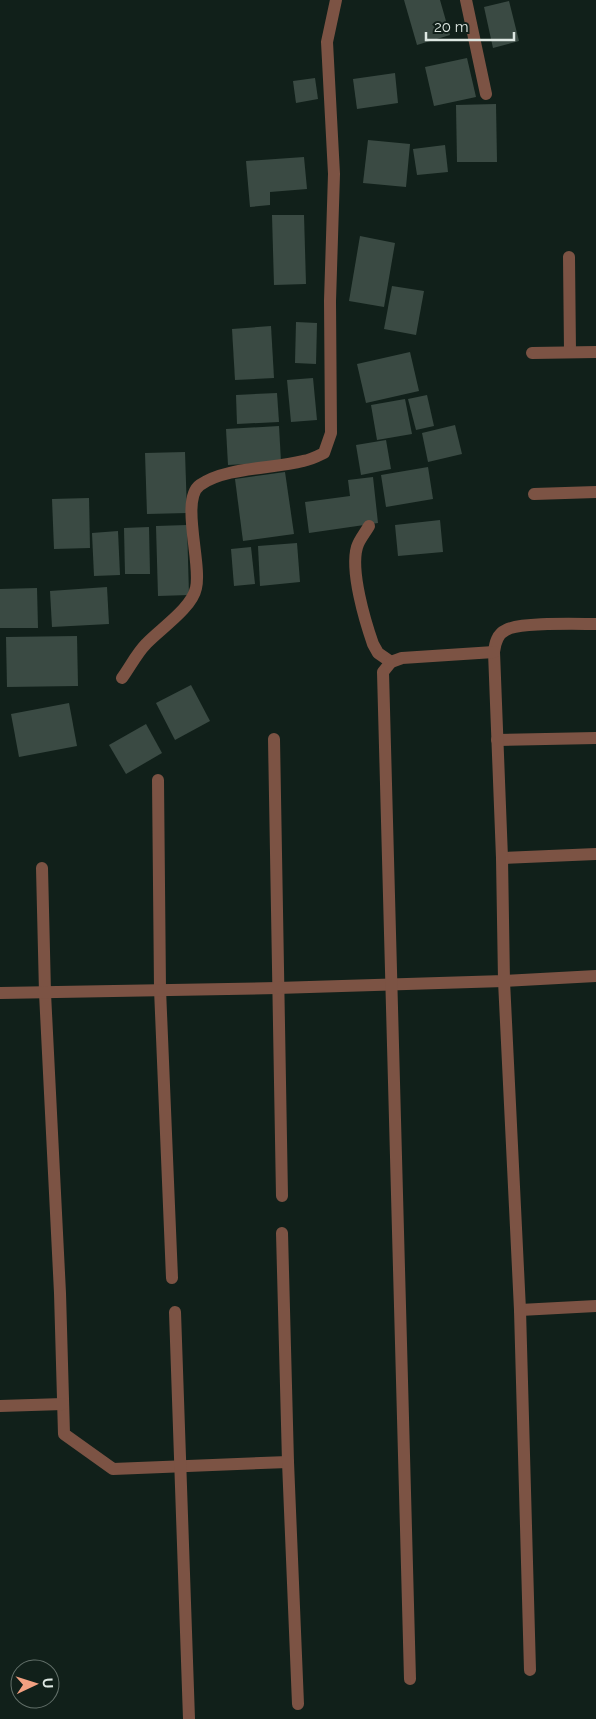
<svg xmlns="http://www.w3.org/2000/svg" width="596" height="1719" font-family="Raleway,sans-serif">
	<rect width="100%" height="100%" fill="#11201a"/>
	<!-- building -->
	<g fill="#3a4a43">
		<path d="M404 0H440L450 35 417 45Z"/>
		<path d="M509 1 519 41 493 48 484 7Z"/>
		<path d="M467 58 476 97 434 106 425 67Z"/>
		<path d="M395 73 398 103 357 109 353 79Z"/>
		<path d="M315 78 318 99 296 103 293 81Z"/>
		<path d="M496 104 497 162H457L456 105Z"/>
		<path d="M368 140 410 144 406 187 363 183Z"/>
		<path d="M445 145 448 172 417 175 413 149Z"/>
		<path d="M304 157 307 189 270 192V205L250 207 246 161Z"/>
		<path d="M272 215H304L306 284 274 285Z"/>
		<path d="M360 236 395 243 384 307 349 301Z"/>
		<path d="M392 286 424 291 416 335 384 329Z"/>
		<path d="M296 322 317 323 316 364 295 363Z"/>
		<path d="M271 326 274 378 235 380 232 329Z"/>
		<path d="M410 352 419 391 366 403 357 364Z"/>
		<path d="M313 378 317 420 291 422 287 380Z"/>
		<path d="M277 393 279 422 237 424 236 395Z"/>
		<path d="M427 395 434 426 416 430 408 399Z"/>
		<path d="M405 399 412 434 377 440 371 405Z"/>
		<path d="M455 425 462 454 428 462 422 433Z"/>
		<path d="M279 426 281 462 228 465 226 429Z"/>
		<path d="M386 440 391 469 361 475 356 445Z"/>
		<path d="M185 452 187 513 147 514 145 453Z"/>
		<path d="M428 467 433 499 386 507 381 475Z"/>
		<path d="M285 472 294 534 243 541 235 479Z"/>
		<path d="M373 477 378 523 309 533 305 502 350 496 348 480Z"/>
		<path d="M89 498 90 548 54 549 52 499Z"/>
		<path d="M440 520 443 552 398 556 395 525Z"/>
		<path d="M187 525 189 595 158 596 156 526Z"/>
		<path d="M149 527 150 574H125L124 528Z"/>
		<path d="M118 531 120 575 94 576 92 533Z"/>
		<path d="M297 543 300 582 260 586 258 546Z"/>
		<path d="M251 547 255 584 234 586 231 549Z"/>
		<path d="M107 587 109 624 52 627 50 591Z"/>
		<path d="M37 588 38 628H0V589Z"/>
		<path d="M77 636 78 686 7 687 6 637Z"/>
		<path d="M191 685 210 721 175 740 156 703Z"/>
		<path d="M69 703 77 746 19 757 11 714Z"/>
		<path d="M146 724 162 753 126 774 109 745Z"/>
	</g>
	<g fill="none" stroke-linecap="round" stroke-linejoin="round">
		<!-- street -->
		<g stroke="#7c5344" stroke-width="12">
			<path d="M466 0 486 94"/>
			<path d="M569 257 570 352"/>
			<path d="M532 353 596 352"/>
			<path d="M534 494 596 492"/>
			<path d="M369 526C365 533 359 540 357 547 350 571 365 621 373 644L378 653 391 662"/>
			<path d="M122 678C130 667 137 653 146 644 160 629 192 608 196 588 202 564 180 499 200 485 225 467 273 469 303 461 310 460 318 456 324 453L331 433 330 301 334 174 327 42 336 0"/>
			<path d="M274 739 282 1196"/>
			<path d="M497 740 596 738"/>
			<path d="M158 780 160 989 172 1278"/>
			<path d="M502 858 596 854"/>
			<path d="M42 868 45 993 60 1293 64 1434 113 1469 288 1462"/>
			<path d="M0 993 277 988 504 981 596 976"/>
			<path d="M282 1233 288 1462 298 1704"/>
			<path d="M520 1310 596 1306"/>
			<path d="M175 1312 189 1719"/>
			<path d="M0 1406 63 1404"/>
			<path d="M530 1670 520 1310 504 981 502 858 494 652C495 643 497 634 506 630 520 622 577 624 596 624"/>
			<path d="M410 1679 383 672 391 662 402 658 494 652"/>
		</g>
	</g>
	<!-- north arrow -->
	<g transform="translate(35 1684) rotate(86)"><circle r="24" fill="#11201a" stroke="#63706a"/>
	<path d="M0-4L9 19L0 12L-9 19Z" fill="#f2a081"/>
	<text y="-8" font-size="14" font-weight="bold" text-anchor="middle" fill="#dee8e3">U</text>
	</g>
	<!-- scale -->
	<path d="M426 32v8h88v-8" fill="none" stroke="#dee8e3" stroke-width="2.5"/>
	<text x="434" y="32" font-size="15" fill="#dee8e3" stroke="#11201a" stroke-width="4" paint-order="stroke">20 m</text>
</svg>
